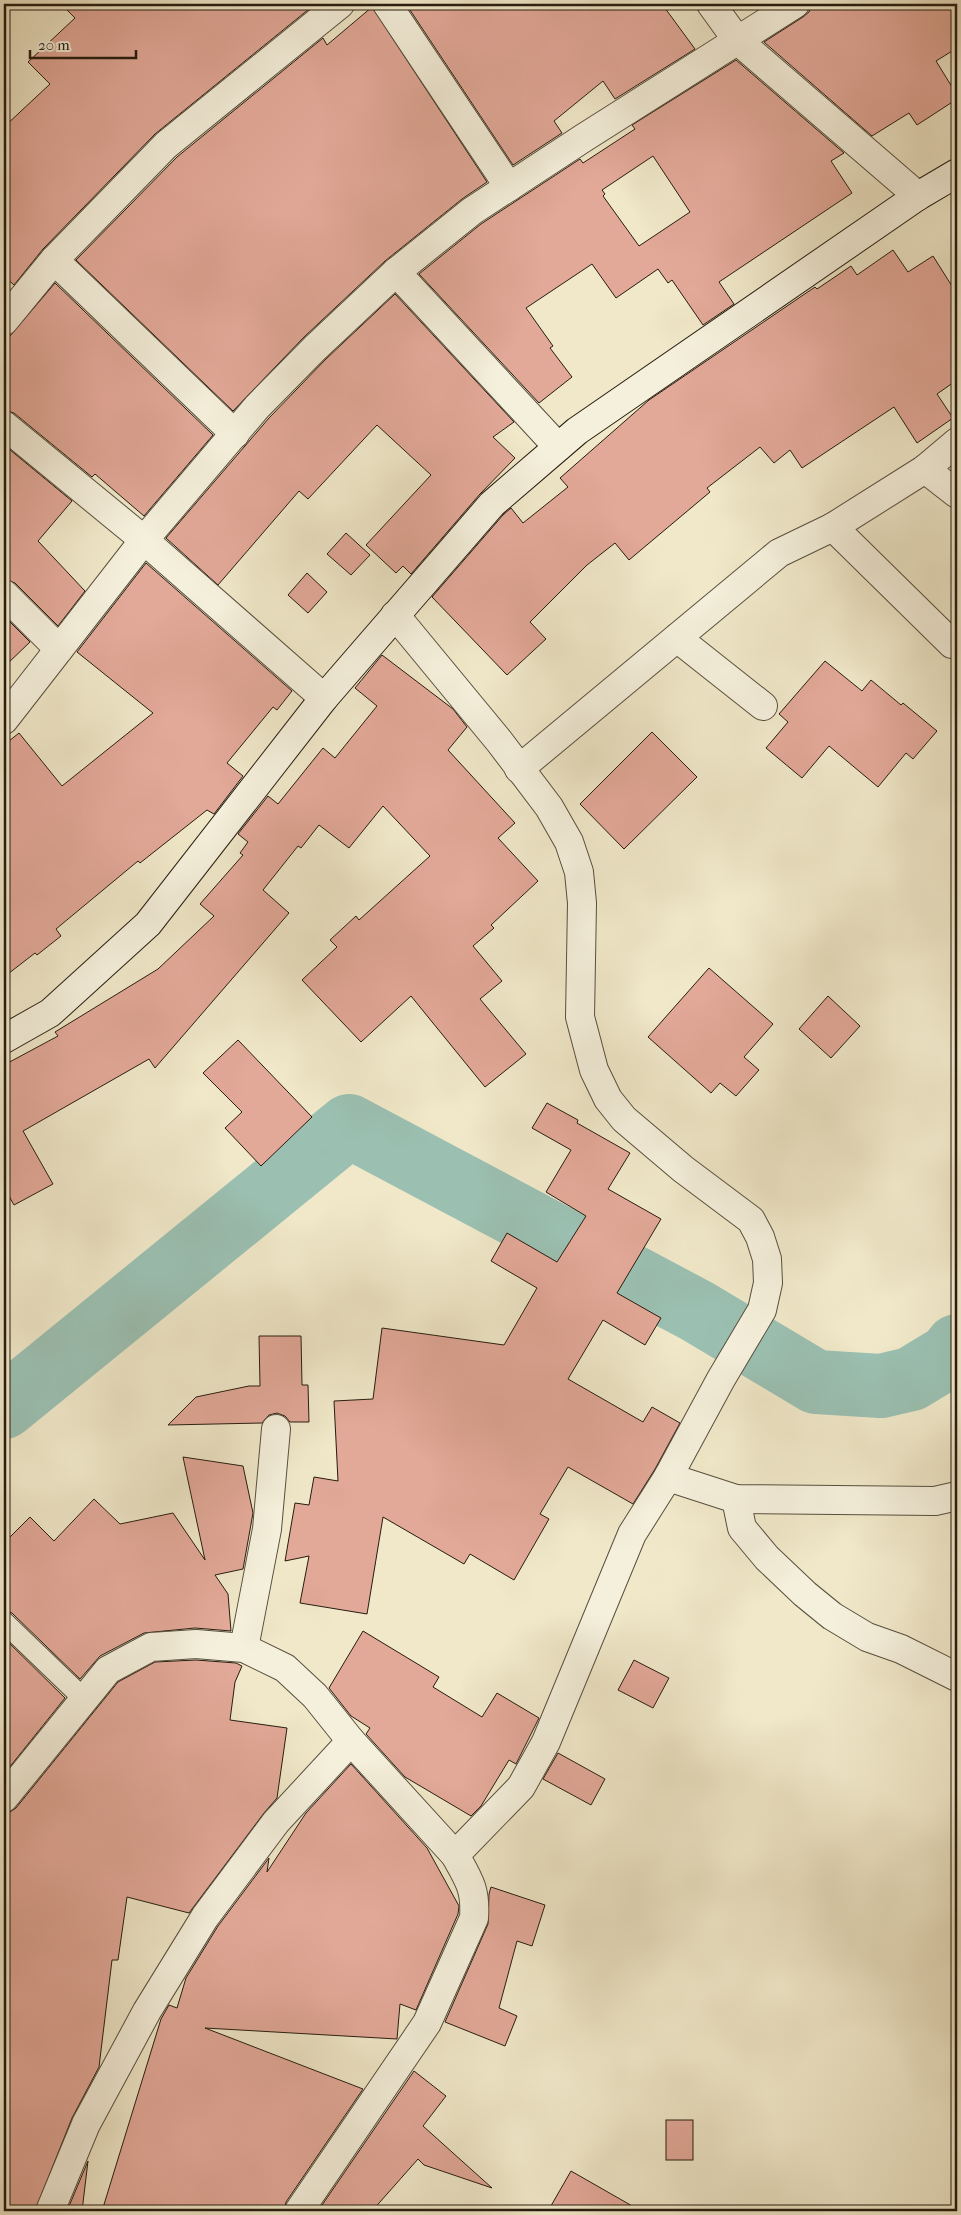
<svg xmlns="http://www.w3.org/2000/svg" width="961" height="2215" font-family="'IM FELL French Canon',serif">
	<rect width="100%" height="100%" fill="#f0e8c9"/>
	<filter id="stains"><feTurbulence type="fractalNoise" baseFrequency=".004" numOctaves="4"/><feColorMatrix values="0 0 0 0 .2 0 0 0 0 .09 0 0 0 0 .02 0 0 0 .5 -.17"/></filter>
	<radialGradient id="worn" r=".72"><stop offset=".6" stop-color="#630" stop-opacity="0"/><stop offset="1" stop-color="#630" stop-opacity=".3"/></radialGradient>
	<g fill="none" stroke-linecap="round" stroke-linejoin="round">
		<!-- river -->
		<path stroke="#9bc0b2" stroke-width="64" d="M4 1407 349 1126 697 1311 816 1382 881 1386 911 1379 949 1356 957 1346"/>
	</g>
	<!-- building -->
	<g fill="#e2a898" stroke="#261c10" fill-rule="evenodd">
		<path d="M61 4H306L309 9 155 134 43 249 14 285 4 276V127L50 84 28 62 75 18Z"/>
		<path d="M406 4H662L695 49 615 99 603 81 554 121 562 133 513 165Z"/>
		<path d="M811 4H957V48L936 61 957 95V99L917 125 909 113 872 136 764 42 803 17 809 12Z"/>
		<path d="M372 7 487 182 462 199 385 261 304 337 233 411 76 260 177 157 323 38 327 45Z"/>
		<path d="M736 60 844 153 831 161 852 193 719 282 734 304 703 325 672 280 668 283 658 269 616 298 592 264 526 308 553 346 550 348 572 377 539 403 419 274 481 224 580 159 583 163 635 129 632 125ZM653 156 690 212 639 246 603 196 605 194 602 190Z"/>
		<path d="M893 250 908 272 933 256 957 294V380L937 394 953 418 917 443 894 407 802 468 790 450 774 463 760 447 707 488 710 492 629 560 615 543 587 565 530 622 546 639 507 675 432 597 503 515 511 508 523 523 568 487 560 478 649 400 815 287 817 289 851 266 857 275Z"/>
		<path d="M55 283 213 435 144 516 95 474 92 477 14 413 4 410V343Z"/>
		<path d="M395 294 514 422 493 437 515 458 480 494 411 574 403 566 396 573 366 545 431 475 377 425 308 499 299 491 218 585 166 538 269 418 326 359Z"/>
		<path d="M4 445 72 501 38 541 85 591 58 626 15 583 4 579Z"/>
		<path d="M346 533 370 555 351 575 327 554Z"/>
		<path d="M146 563 292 691 277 710 273 707 227 763 243 776 214 814 207 810 140 863 138 861 56 929 61 936 37 955 35 953 4 977V745L19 733 62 786 153 713 77 652Z"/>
		<path d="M307 573 327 592 308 613 288 595Z"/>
		<path d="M4 616 30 642 4 667Z"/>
		<path d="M382 655 453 709 467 727 448 750 515 823 498 838 538 881 491 925 494 928 473 946 502 981 480 999 526 1054 485 1087 411 996 361 1042 302 980 337 947 330 940 356 916 359 920 430 856 383 806 349 848 319 825 301 848 298 846 263 890 289 913 155 1068 149 1059 23 1131 53 1184 14 1205 4 1187V1065L58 1036 55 1032 158 969 214 916 200 904 243 855 240 853 248 842 238 834 268 796 278 804 323 748 335 758 377 706 355 688Z"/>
		<path d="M825 661 862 691 871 680 901 705 903 703 937 731 913 759 906 753 878 787 829 746 802 778 766 748 788 722 779 714Z"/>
		<path d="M652 732 697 777 624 849 580 804Z"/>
		<path d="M709 968 773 1024 744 1057 759 1070 736 1096 720 1083 711 1093 648 1037Z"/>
		<path d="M828 996 860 1026 831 1058 799 1029Z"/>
		<path d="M238 1040 312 1117 261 1166 225 1128 242 1112 203 1073Z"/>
		<path d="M547 1103 578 1120 577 1123 630 1153 608 1189 661 1219 617 1293 661 1318 645 1345 603 1320 568 1379 643 1422 652 1407 680 1423 655 1469 633 1504 568 1467 540 1514 549 1519 514 1580 470 1554 464 1564 383 1517 367 1614 300 1603 309 1556 285 1561 295 1503 309 1505 314 1477 338 1481 334 1401 373 1399 382 1328 504 1345 537 1288 491 1261 507 1233 557 1262 586 1216 546 1192 571 1150 532 1128Z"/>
		<path d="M259 1336H301L302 1385H308L309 1422H290L285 1416 277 1413 269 1415 262 1423 168 1425 196 1397 249 1386H260Z"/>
		<path d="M183 1457 243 1466 253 1513 243 1569 215 1575 228 1594 231 1631 195 1628 144 1633 100 1656 80 1679 12 1613 4 1610V1543L30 1517 54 1541 94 1499 120 1524 173 1513 205 1560Z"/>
		<path d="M363 1631 439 1677 433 1687 482 1717 497 1693 539 1718 516 1764 509 1760 481 1806 471 1816 405 1777 366 1734 370 1728 351 1716 329 1688Z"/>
		<path d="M4 1638 65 1698 4 1774Z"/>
		<path d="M196 1660 236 1663 242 1666 235 1682 230 1720 287 1728 277 1798 264 1813 189 1913 127 1897 118 1960H112L99 2067 72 2118 35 2211H4V1813L10 1812 16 1808 118 1682 155 1662Z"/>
		<path d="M634 1660 669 1678 653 1708 618 1690Z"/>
		<path d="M558 1753 605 1779 591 1805 543 1779Z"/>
		<path d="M351 1764 427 1848 459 1906 458 1914 416 2010 400 2004 397 2039 205 2028 363 2089 286 2202 284 2211H102L161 2019 169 2005 177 2008 186 1978 218 1926 269 1858 267 1872 306 1813Z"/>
		<path d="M491 1887 545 1905 532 1946 517 1941 499 2008 517 2016 505 2046 445 2022 488 1924 489 1894Z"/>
		<path d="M414 2071 446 2096 423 2126 492 2188 424 2165 418 2159 372 2211H318Z"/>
		<rect x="666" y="2120" width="27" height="40"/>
		<path d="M88 2161 82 2211H67Z"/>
		<path d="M571 2171 641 2211H548Z"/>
	</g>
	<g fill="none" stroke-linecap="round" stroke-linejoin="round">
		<!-- lane casing -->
		<g stroke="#584f3e" stroke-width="22">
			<path id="lane" d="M4 1622 84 1699"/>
		</g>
		<!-- street casing -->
		<g stroke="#584f3e" stroke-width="30">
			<g id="street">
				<path d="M387 4 509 187"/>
				<path d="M711 4 737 40 918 196"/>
				<path d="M54 260 235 434"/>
				<path d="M396 272 558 447"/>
				<path d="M4 321 54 260 166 145 340 4"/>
				<path d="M4 425 144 540 324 698"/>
				<path d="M925 469 957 494"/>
				<path d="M833 527 952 644"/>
				<path d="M4 594 59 649"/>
				<path d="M677 638 763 706"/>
				<path d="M4 720 144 540 257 407 315 348 396 272 472 211 585 137 795 4"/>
				<path d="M519 769 779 553 833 527 925 469 957 442"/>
				<path d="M668 1477 736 1499 935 1501 957 1496"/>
				<path d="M736 1499 742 1528 767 1558 805 1594 832 1616 867 1637 901 1649 957 1677"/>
				<path d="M244 1648 267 1529 276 1429"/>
				<path d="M4 1798 108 1670 151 1647 196 1644 244 1648 285 1668 315 1696 351 1741 455 1855"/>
				<path d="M50 2211 86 2124 147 2011 205 1917 276 1822 351 1741"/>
				<path d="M299 2211 427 2023 474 1918C476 1889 469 1880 455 1855L521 1787 546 1742 632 1534 668 1477 721 1379 762 1310 768 1283 767 1259 760 1237 751 1220 683 1169 624 1119 608 1099 594 1070 580 1017 582 903 579 872 569 842 549 807 499 741 395 615"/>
			</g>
		</g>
		<!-- secondary casing -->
		<g stroke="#261c10" stroke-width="30">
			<path id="secondary" d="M4 1039 50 1013 148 924 324 698 492 504 577 431 918 196 957 173"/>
		</g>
		<!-- lane -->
		<use href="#lane" stroke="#f5f0dc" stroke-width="20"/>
		<!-- street -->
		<use href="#street" stroke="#f5f0dc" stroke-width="28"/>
		<!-- secondary -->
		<use href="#secondary" stroke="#f5f0dc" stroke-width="28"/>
	</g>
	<!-- margin -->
	<rect width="961" height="2215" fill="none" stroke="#f0e8c9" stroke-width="20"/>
	<rect x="5" y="5" width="951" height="2205" fill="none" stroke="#261c10" stroke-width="2.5"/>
	<rect x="10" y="10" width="941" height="2195" fill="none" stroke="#261c10"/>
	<!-- scale -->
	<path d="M30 50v8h106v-8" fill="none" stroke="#261c10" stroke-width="2.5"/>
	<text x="38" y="50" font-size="15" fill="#261c10" stroke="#f5f0dc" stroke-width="4" paint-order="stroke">20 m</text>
	<rect width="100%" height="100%" filter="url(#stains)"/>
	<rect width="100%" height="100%" fill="url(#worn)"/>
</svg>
